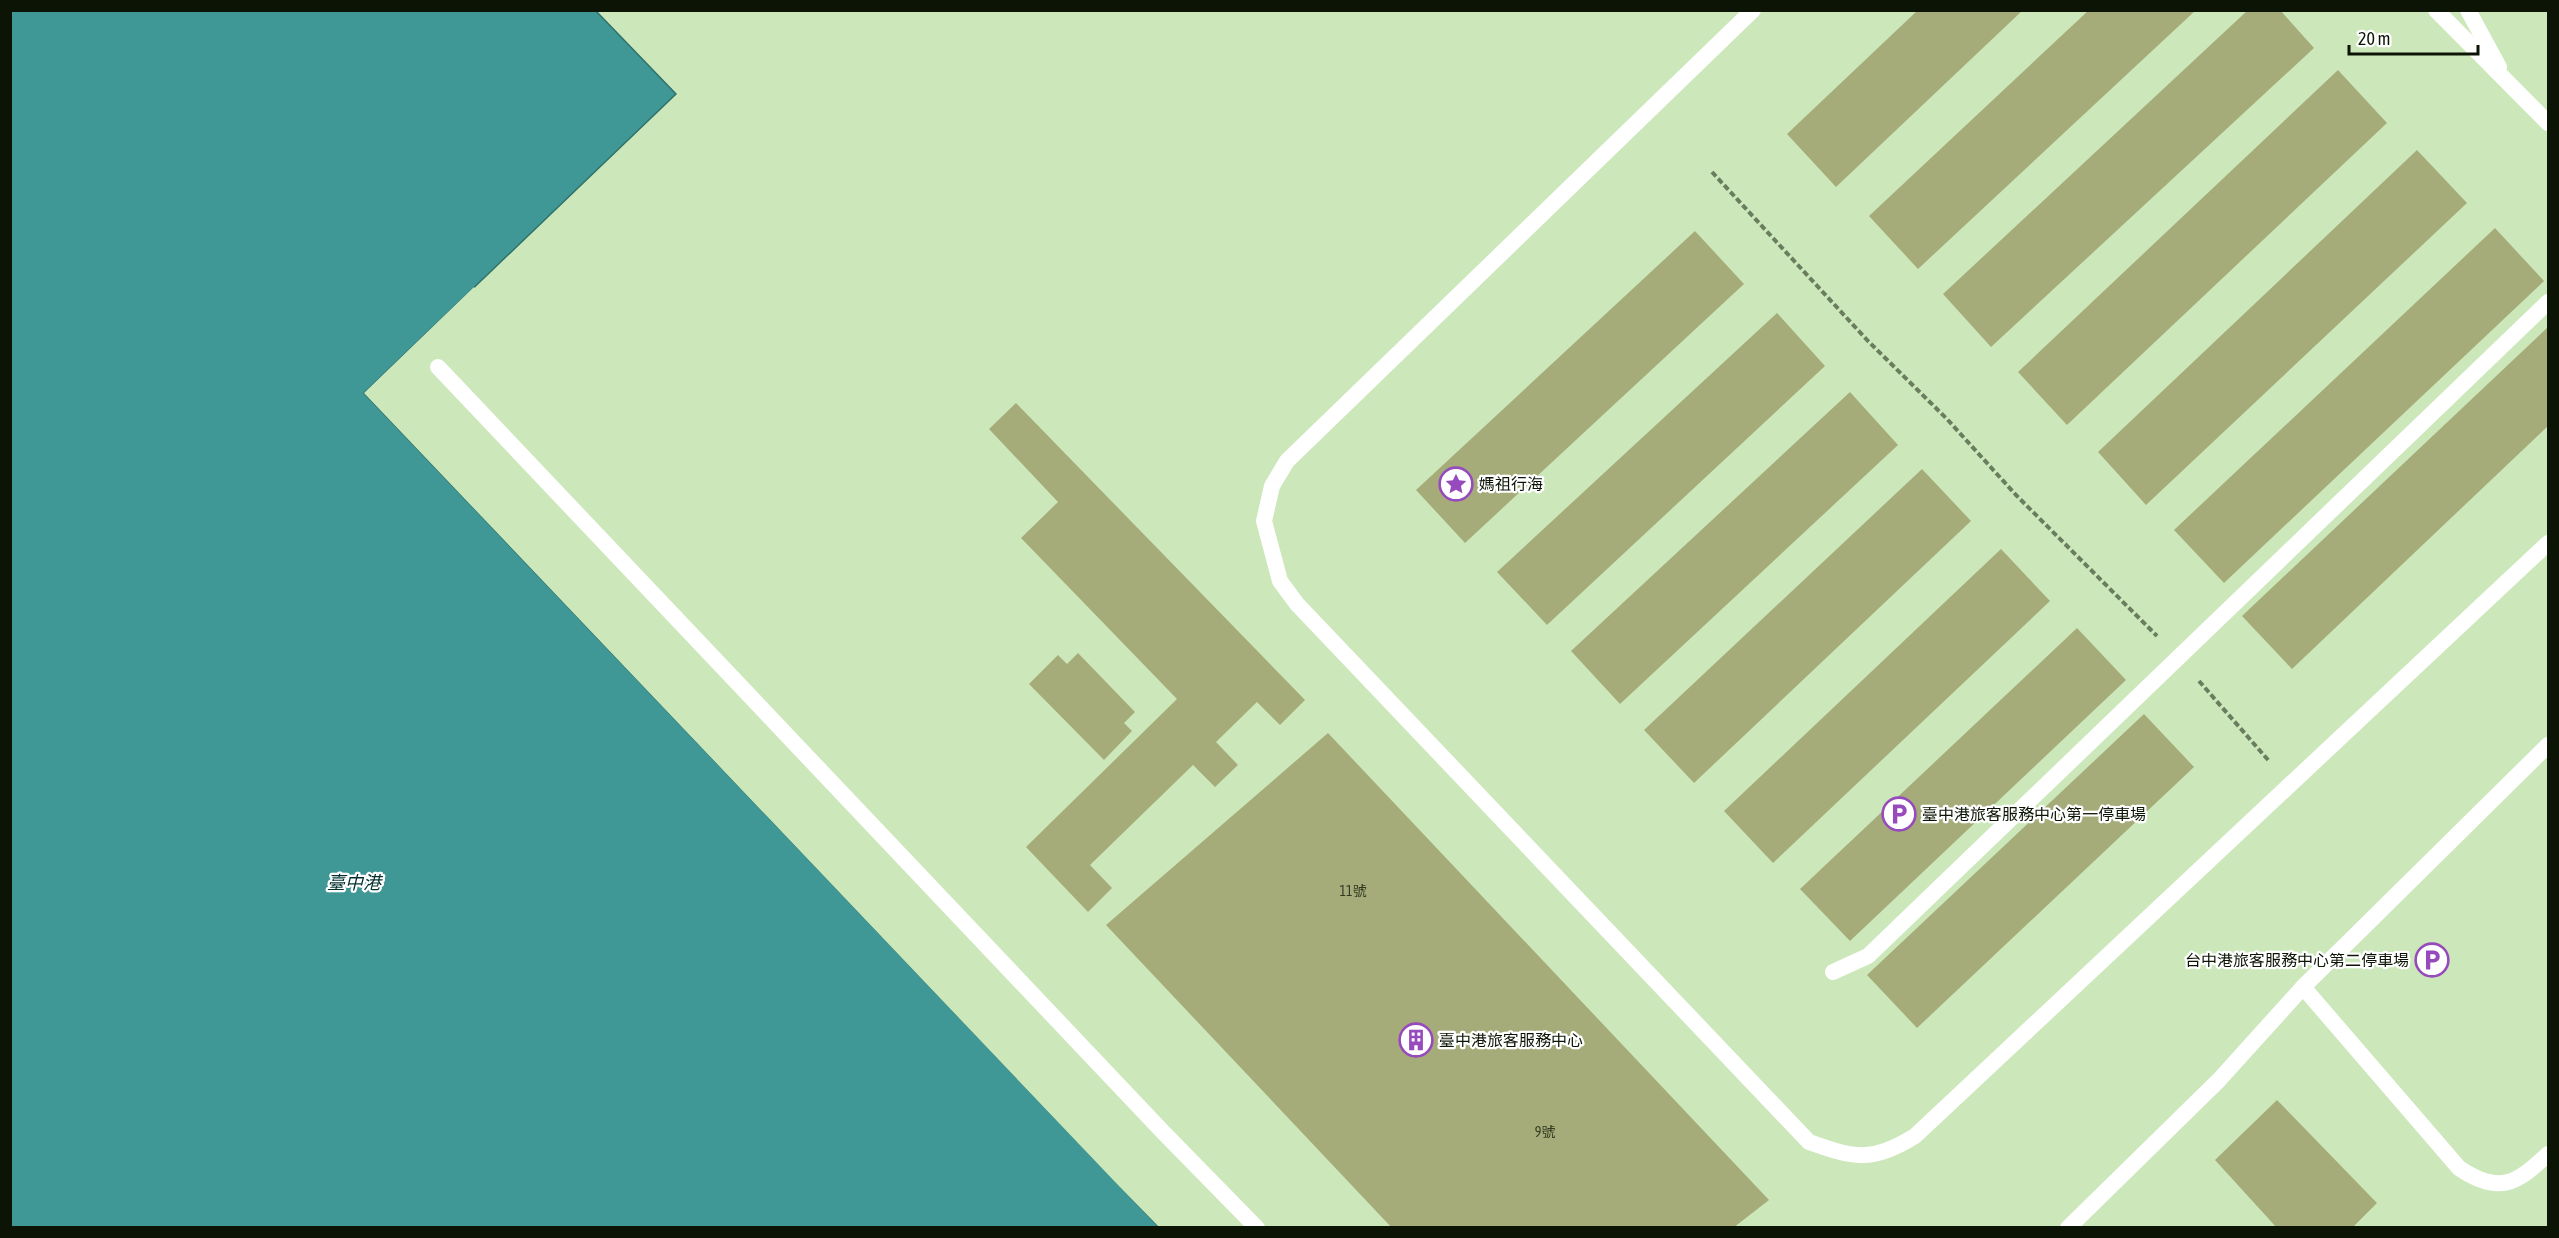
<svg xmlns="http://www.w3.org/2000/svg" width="2559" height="1238" font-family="'Asap Condensed','Noto Sans TC',sans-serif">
	<rect width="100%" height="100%" fill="#cce8ba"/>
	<!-- water -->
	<path fill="#3f9896" stroke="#30716a" stroke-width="1.5" d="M10 11H596L676 94 364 393 1159 1227H11Z"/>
	<!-- pier -->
	<path fill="#cce8ba" d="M474 287 476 290 368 393 1162 1228 1159 1227 1117 1184 364 393Z"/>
	<!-- building -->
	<g fill="#a6ac79">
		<path d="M1918 10H2023L1836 187 1787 134Z"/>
		<path d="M2089 10H2196L1918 269 1869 216Z"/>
		<path d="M2248 10H2280L2314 48 1991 347 1943 294Z"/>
		<path d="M2338 70 2387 123 2067 425 2018 372Z"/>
		<path d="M2417 150 2467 203 2146 505 2098 452Z"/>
		<path d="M2495 228 2544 281 2224 583 2174 530Z"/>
		<path d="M1695 231 1744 284 1465 543 1416 490Z"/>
		<path d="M1777 313 1825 366 1547 625 1497 572Z"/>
		<path d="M2548 327V426L2292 669 2242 616Z"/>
		<path d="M1850 392 1898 445 1620 704 1571 651Z"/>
		<path d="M1016 403 1305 700 1280 725 1257 702 1216 742 1238 765 1215 787 1193 765 1090 865 1112 888 1088 912 1026 847 1177 699 1021 538 1058 502 989 429Z"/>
		<path d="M1922 469 1971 521 1694 783 1644 730Z"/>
		<path d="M2001 549 2050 601 1773 863 1724 811Z"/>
		<path d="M2077 628 2126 680 1850 941 1800 889Z"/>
		<path d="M1078 653 1135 712 1124 723 1132 731 1104 760 1029 684 1058 655 1067 664Z"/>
		<path d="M2144 714 2194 767 1917 1028 1867 975Z"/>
		<path d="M1328 733 1769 1200 1733 1228H1392L1106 925Z"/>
		<path d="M2277 1100 2377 1203 2352 1228H2277L2215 1160Z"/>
	</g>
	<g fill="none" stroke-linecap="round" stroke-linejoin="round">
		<!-- path -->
		<g stroke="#6a7d5e" stroke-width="4" stroke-dasharray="6 3" stroke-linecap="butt">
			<path d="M1712 172 1868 341 1947 419 2016 495 2157 636"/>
			<path d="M2199 681 2269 761"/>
		</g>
		<!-- lane -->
		<g stroke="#fff" stroke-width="16">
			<path d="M1753 10 1287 461 1272 486 1264 521 1280 581 1297 604 1809 1142C1854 1158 1872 1163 1915 1136L2548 543"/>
			<path d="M2436 10 2548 123"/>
			<path d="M2468 10 2499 67"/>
			<path d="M438 367 1163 1132 1257 1228"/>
			<path d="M2548 745 2303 987 2459 1168C2499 1195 2516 1184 2548 1154"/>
			<path d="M1833 972 1868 956 2548 302"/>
			<path d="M2068 1228 2219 1080 2303 987"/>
		</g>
	</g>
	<!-- icons -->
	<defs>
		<g id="sight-ring" transform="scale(1.725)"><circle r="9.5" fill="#fff" stroke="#974abb" stroke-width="1.5"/><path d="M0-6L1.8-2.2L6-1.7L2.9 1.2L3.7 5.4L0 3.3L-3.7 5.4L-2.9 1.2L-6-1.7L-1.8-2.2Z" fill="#974abb"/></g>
		<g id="parking-ring" transform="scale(1.725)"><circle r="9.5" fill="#fff" stroke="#974abb" stroke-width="1.5"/><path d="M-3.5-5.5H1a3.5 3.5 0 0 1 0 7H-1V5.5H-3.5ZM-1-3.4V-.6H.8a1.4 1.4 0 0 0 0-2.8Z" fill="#974abb"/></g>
		<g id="building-ring" transform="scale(1.725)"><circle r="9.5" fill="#fff" stroke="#974abb" stroke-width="1.5"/><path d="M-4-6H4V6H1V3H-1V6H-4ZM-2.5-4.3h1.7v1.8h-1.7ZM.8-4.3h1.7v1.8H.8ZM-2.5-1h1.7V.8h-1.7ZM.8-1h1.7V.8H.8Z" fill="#974abb"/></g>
	</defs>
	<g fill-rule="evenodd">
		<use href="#sight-ring" x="1456" y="484"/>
		<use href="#parking-ring" x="1899" y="814"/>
		<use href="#parking-ring" x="2432" y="960"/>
		<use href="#building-ring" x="1416" y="1040"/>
	</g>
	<g text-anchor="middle" stroke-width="4.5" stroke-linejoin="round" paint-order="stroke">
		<!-- number labels -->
		<g font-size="14" fill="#323b22">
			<text x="1353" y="896">11號</text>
			<text x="1545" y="1137">9號</text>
		</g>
		<!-- poi labels -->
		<g font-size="16" fill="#0c1505" stroke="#fff" text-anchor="start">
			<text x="1479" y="490">媽祖行海</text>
			<text x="1922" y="820">臺中港旅客服務中心第一停車場</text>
			<text x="2409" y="966" text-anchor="end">台中港旅客服務中心第二停車場</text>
			<text x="1439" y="1046">臺中港旅客服務中心</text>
		</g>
		<!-- water labels -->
		<g font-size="18" font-style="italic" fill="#03302f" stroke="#fff">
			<text x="354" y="889">臺中港</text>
		</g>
	</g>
	<!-- border -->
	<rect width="2559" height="1238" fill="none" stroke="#0c1505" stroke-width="24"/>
	<!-- scale -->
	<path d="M2349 45v9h129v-9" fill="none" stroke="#0c1505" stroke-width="3"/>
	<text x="2358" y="45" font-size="18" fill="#0c1505" stroke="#ffffff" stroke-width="4.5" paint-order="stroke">20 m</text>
</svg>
